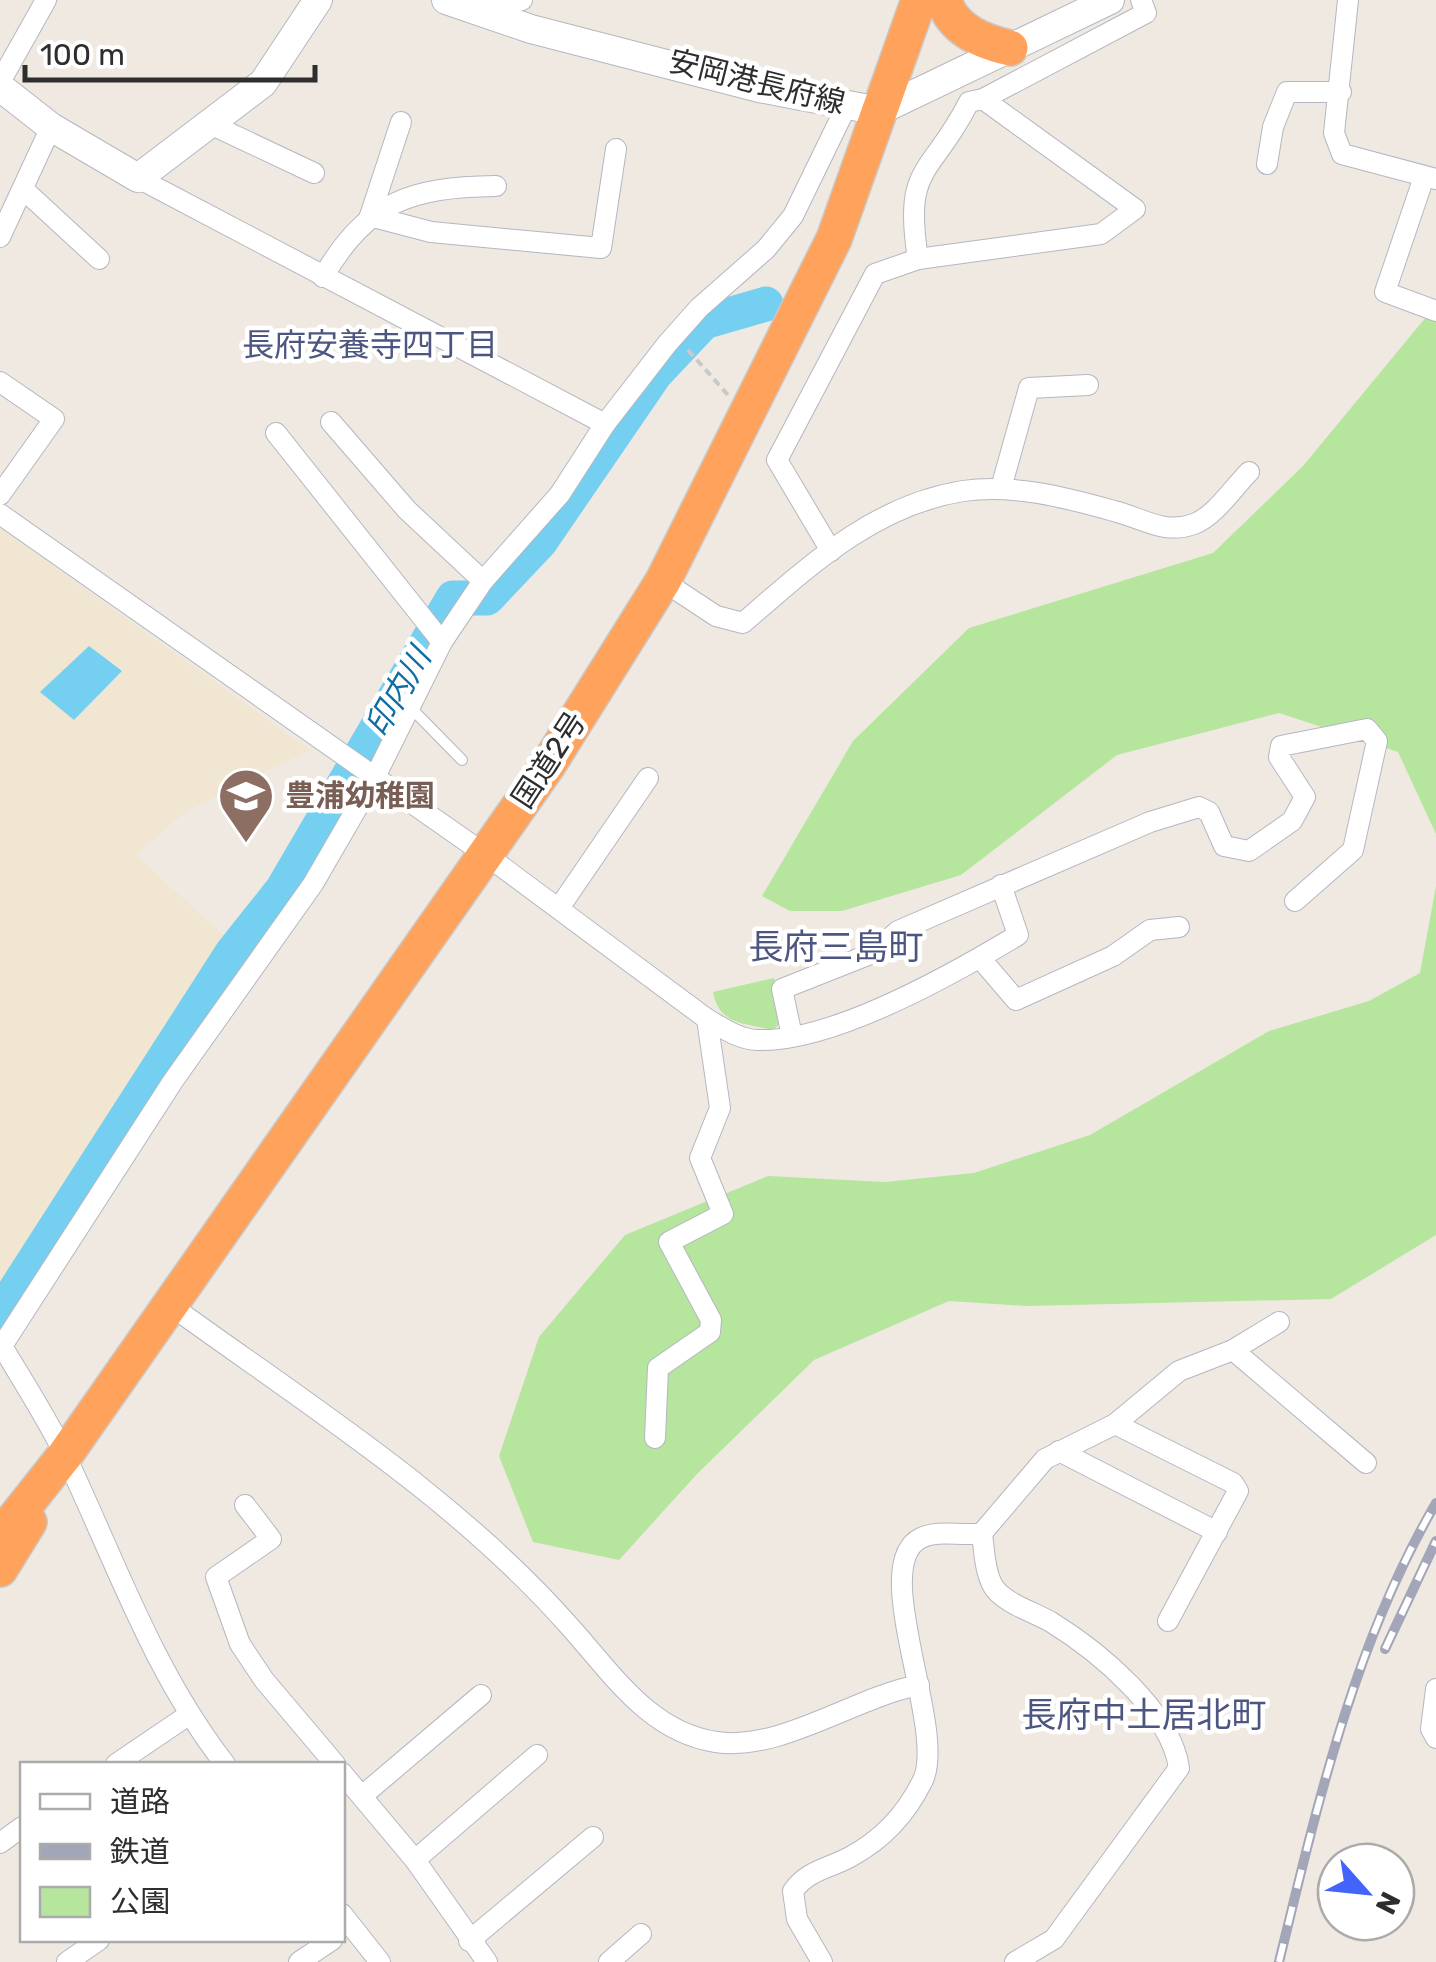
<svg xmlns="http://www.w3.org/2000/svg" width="1436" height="1962" font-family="Rubik,'Noto Sans JP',sans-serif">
	<rect width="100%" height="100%" fill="#efe9e1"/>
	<!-- education -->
	<path fill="#f0e6d1" d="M0 528 310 750 185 812 136 855 228 940 150 1058 0 1305Z"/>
	<!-- green -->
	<g fill="#b6e59e">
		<path d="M1436 305V834L1398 752 1279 713 1117 755 961 875 842 911H790L762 896 853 741 969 628 1213 553 1303 466Z"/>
		<path d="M1436 886V1235L1331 1299 1027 1306 949 1301 814 1360 697 1474 619 1560 533 1542 499 1456 539 1337 625 1235 768 1176 885 1182 974 1173 1090 1135 1269 1031 1369 1001 1420 973Z"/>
		<path d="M774 978 785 1019 773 1030C744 1023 719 1025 713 992Z"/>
	</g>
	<!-- water -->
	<path fill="#75cff0" d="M89 646 122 671 74 720 40 692Z"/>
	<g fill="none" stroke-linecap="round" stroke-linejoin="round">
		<!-- river -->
		<path stroke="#75cff0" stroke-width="35" d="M0 1314 232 953 282 890 453 598H487L540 542 655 374 704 322 766 304"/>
		<!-- lane casing -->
		<g stroke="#b4b7c1" stroke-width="12">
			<path id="lane" d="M410 707 462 760"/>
		</g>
		<!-- street casing -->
		<g stroke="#b4b7c1" stroke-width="22">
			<g id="street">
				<path d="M1348 0 1334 133 1342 154 1436 179"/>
				<path d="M480 11 522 0"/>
				<path d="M0 82 46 0"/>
				<path d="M208 123 314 173"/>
				<path d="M1267 164 1273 127 1287 92H1341"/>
				<path d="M1424 177 1385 292 1436 311"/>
				<path d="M138 178 605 424"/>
				<path d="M23 189 99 259"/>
				<path d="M370 216 431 232 601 248 616 149"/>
				<path d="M370 216 401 122"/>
				<path d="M0 237 51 127"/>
				<path d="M918 259C903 164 931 177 969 102L983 99"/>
				<path d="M323 277C367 202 410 187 496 186"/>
				<path d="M0 382 54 419 0 495"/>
				<path d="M331 422 407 510 483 581"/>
				<path d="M276 433 442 642"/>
				<path d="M1001 488 1029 388 1088 385"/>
				<path d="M0 514 486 855 707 1019C723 1028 738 1039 757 1040 832 1043 955 973 1018 935L1001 885"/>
				<path d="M831 551 777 460 875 274 918 259 1101 234 1135 209 983 99 1146 13 1141 0"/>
				<path d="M663 581 716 616 743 623C809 566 874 505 963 491 1014 484 1064 497 1114 511 1142 518 1164 535 1194 524 1214 517 1234 487 1249 472"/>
				<path d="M559 908 648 778"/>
				<path d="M980 958 1016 1000 1113 956 1150 930 1179 927"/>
				<path d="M792 1036 782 989 873 953 898 931 1150 822 1199 807 1209 812 1224 846 1249 851 1292 821 1305 797 1279 757 1281 746 1367 729 1377 741 1353 850 1295 901"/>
				<path d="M170 1305C308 1405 458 1499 571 1628 613 1675 650 1732 716 1742 780 1752 855 1697 919 1685"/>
				<path d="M2 1346C24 1383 48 1420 67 1459 116 1563 154 1673 225 1764"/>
				<path d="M0 1349 173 1081 313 884 375 777 442 642 483 581 560 494 605 424 667 344 699 308 766 249 793 216 847 105"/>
				<path d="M1233 1350 1279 1322"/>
				<path d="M1115 1424 1179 1371 1233 1350 1366 1463"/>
				<path d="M655 1438 658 1368 710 1332 711 1320 669 1242 723 1214 700 1158 720 1108 707 1019"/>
				<path d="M1059 1451 1217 1532"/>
				<path d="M245 1505 271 1539 216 1577 240 1644 264 1680 335 1764"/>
				<path d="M982 1533C984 1550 985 1572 993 1586 1003 1603 1034 1612 1051 1622 1098 1651 1171 1711 1179 1768L1054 1939 1015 1962"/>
				<path d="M1436 1689 1431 1729 1436 1738"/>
				<path d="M116 1764 187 1716"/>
				<path d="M342 1773 415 1860 487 1962"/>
				<path d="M362 1796 481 1695"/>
				<path d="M0 1843 22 1827"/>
				<path d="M415 1860 537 1755"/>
				<path d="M342 1914 380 1962"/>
				<path d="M469 1941 593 1837"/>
				<path d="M67 1962 99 1940"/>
				<path d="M299 1962 332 1940"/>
				<path d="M609 1962 641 1934"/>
				<path d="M822 1962 797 1919 793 1891C808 1870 828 1869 850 1857 882 1840 907 1813 923 1780 947 1728 867 1564 921 1538 939 1529 963 1537 982 1533L1045 1459 1115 1424 1233 1483 1238 1491 1168 1621"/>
			</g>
		</g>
		<!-- secondary casing -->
		<g stroke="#b4b7c1" stroke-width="30">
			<g id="secondary">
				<path d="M446 0 531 29 759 88 879 111 1110 0"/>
				<path d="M0 87 51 127 138 178 263 83 318 0"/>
			</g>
		</g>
		<!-- highway casing -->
		<g stroke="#c9c9c9" stroke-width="38">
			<g id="highway">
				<path d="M944 0C952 30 983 42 1010 48"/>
				<path d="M0 1537 65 1455 548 765 663 581 834 239 919 0"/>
				<path d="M0 1569 29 1522"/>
			</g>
		</g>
		<!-- path -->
		<path stroke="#c9c9c9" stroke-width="4" stroke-dasharray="8 5" stroke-linecap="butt" d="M688 350 728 395"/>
		<!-- lane -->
		<use href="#lane" stroke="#fff" stroke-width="10"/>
		<!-- street -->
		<use href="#street" stroke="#fff" stroke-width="20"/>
		<!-- secondary -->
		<use href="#secondary" stroke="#fff" stroke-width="28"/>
		<!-- highway -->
		<use href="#highway" stroke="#ffa35c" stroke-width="35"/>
		<!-- rail casing -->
		<g stroke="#a3a6b8" stroke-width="10">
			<g id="rail">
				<path d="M1385 1649 1436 1541"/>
				<path d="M1279 1962C1317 1806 1354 1643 1436 1503"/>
			</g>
		</g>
		<!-- rail -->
		<use href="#rail" stroke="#fff" stroke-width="6" stroke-dasharray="19" stroke-linecap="butt"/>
	</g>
	<!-- icons -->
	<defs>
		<g id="school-pin" transform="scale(2.875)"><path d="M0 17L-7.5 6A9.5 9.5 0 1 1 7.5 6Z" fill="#8d6e63" stroke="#fff"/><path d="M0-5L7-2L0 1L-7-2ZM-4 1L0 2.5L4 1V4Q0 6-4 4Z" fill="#fff"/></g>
	</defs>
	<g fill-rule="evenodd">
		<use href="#school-pin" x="246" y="796"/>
	</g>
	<g text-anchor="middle" stroke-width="9" stroke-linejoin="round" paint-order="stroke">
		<!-- street labels -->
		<g font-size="30" fill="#2e2e2e" stroke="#fff">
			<text transform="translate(757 82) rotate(14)" y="10">安岡港長府線</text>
			<text transform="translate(549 760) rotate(-57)" y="10">国道2号</text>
		</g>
		<!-- education labels -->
		<g font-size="30" font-weight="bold" fill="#785e54" stroke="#fff" text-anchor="start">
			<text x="285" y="806">豊浦幼稚園</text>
		</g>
		<!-- neighbourhood labels -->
		<g font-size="32" fill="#4d5680" stroke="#fff">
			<text x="370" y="356">長府安養寺四丁目</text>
		</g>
		<!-- water labels -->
		<g font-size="32" font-style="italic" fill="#0d6fa3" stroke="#fff">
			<text transform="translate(398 692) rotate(-60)" y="11">印内川</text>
		</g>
		<!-- quarter labels -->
		<g font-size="35" fill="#4d5680" stroke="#fff">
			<text x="836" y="959">長府三島町</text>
			<text x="1144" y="1727">長府中土居北町</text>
		</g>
	</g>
	<!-- legend -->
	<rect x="20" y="1762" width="325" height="180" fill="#ffffff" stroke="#ababab" stroke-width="2.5"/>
	<rect x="40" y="1794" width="50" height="15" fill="#ffffff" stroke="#ababab" stroke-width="2.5"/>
	<text x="110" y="1812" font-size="30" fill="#2e2e2e">道路</text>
	<rect x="40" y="1844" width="50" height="15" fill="#a3a6b8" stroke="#ababab" stroke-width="2.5"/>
	<text x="110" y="1862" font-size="30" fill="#2e2e2e">鉄道</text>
	<rect x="40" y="1887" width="50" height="30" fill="#b6e59e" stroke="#ababab" stroke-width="2.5"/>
	<text x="110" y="1912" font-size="30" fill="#2e2e2e">公園</text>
	<!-- north arrow -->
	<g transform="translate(1366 1892) rotate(117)"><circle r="48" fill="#ffffff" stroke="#ababab" stroke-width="2.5"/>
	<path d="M0-8L18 38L0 25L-18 38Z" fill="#4264fb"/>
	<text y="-15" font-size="28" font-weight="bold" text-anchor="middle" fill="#2e2e2e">N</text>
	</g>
	<!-- scale -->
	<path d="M25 65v15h290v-15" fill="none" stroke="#2e2e2e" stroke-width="5"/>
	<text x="40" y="65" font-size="30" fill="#2e2e2e" stroke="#ffffff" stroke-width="8" paint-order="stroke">100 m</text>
</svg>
